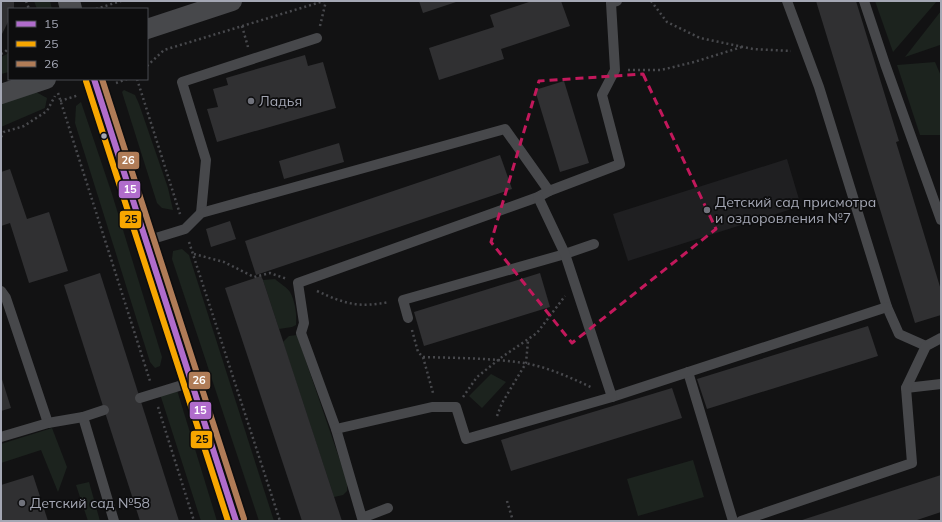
<svg xmlns="http://www.w3.org/2000/svg" width="942" height="522" font-family="Mulish,sans-serif">
	<rect width="100%" height="100%" fill="#121213"/>
	<!-- built -->
	<path fill="#1f1f21" d="M787 159 801 206 628 261 613 214Z"/>
	<!-- green -->
	<g fill="#1c231e">
		<path d="M34 1H50L52 9H37Z"/>
		<path d="M875 1H937L893 52Z"/>
		<path d="M941 11 940 45 905 57Z"/>
		<path d="M9 53V72L1 74V57Z"/>
		<path d="M935 62 941 76V135H920L897 65Z"/>
		<path d="M124 90 135 95 139 104 168 188 173 210 162 208 157 203 122 92Z"/>
		<path d="M36 92 47 98 45 108 1 127V103Z"/>
		<path d="M81 102 112 194 162 357 160 366 155 368 150 362 75 123 76 106Z"/>
		<path d="M182 249 189 255 274 521H259L172 259 173 251Z"/>
		<path d="M275 279C279 283 287 287 290 292 295 301 297 314 296 325L292 327 279 329 263 280Z"/>
		<path d="M297 335 347 481V491L343 495 334 497 283 342 289 336Z"/>
		<path d="M491 374 506 382 482 408 469 396Z"/>
		<path d="M177 390 217 521H201L160 394Z"/>
		<path d="M52 428 67 467 58 492 41 450 1 463V444Z"/>
		<path d="M693 460 704 497 638 516 627 479Z"/>
		<path d="M89 482 100 521H88L76 485Z"/>
	</g>
	<!-- building -->
	<g fill="#303032">
		<path d="M1 1H14V9H9V20L1 36Z"/>
		<path d="M419 1H459L423 13Z"/>
		<path d="M532 1H561L570 26 501 49 504 59 439 80 429 48 494 27 490 15Z"/>
		<path d="M816 1H856L899 141 896 142 941 290V315L915 323Z"/>
		<path d="M305 55 308 66 323 62 336 108 217 142 207 109 218 107 213 89 228 85 226 78Z"/>
		<path d="M564 81 589 163 560 172 535 90Z"/>
		<path d="M339 143 344 162 284 179 279 161Z"/>
		<path d="M500 155 512 189 256 275 245 241Z"/>
		<path d="M10 169 27 219 49 212 68 271 29 283 10 223 1 226V172Z"/>
		<path d="M230 221 236 239 211 247 206 229Z"/>
		<path d="M100 273 179 521H140L64 285Z"/>
		<path d="M540 273 550 307 424 346 414 312Z"/>
		<path d="M261 276 263 280 342 521H302L225 288Z"/>
		<path d="M868 326 878 356 707 409 697 379Z"/>
		<path d="M1 376 11 408 1 411Z"/>
		<path d="M672 388 682 418 511 471 501 440Z"/>
		<path d="M33 475 48 521H1V485Z"/>
		<path d="M941 475V512L914 521H799Z"/>
	</g>
	<g fill="none" stroke-linecap="round" stroke-linejoin="round">
		<!-- path -->
		<g stroke="#48494d" stroke-width="2.5" stroke-dasharray="2 3" stroke-linecap="butt">
			<path d="M26 1 29 9"/>
			<path d="M651 1 667 22 700 38 753 49 791 51"/>
			<path d="M96 9 121 1"/>
			<path d="M242 26 248 47"/>
			<path d="M320 26 326 1"/>
			<path d="M1 54 5 52 9 48"/>
			<path d="M147 66 164 50 324 1"/>
			<path d="M628 70H661L694 62 742 47"/>
			<path d="M137 79 180 214"/>
			<path d="M116 83 127 79"/>
			<path d="M58 93 150 381"/>
			<path d="M60 101 79 95"/>
			<path d="M1 137 4 132 24 126 47 111 55 96"/>
			<path d="M189 242 280 521"/>
			<path d="M194 254 224 262 254 277 270 273 287 279"/>
			<path d="M317 291C345 304 359 308 389 302"/>
			<path d="M412 330 418 352 423 357 433 393"/>
			<path d="M423 357C457 358 491 358 524 363 548 367 571 378 593 388"/>
			<path d="M463 397 477 377 502 357 537 333 565 296"/>
			<path d="M158 407 194 521"/>
			<path d="M497 416 502 403 526 363 528 341"/>
			<path d="M507 501 513 521"/>
		</g>
		<!-- service -->
		<g stroke="#47484b" stroke-width="10">
			<path d="M787 1 819 87 887 307 899 334 926 346"/>
			<path d="M864 1 885 64 941 220"/>
			<path d="M549 191 620 164 602 95 615 70 611 3 617 1"/>
			<path d="M201 213 206 160 182 82 317 38"/>
			<path d="M146 241 185 229 201 213 505 129 549 191 538 197 298 283 304 323 301 333 336 429 362 518 388 508"/>
			<path d="M1 291 6 298 48 423"/>
			<path d="M408 318 403 300 565 254 594 244"/>
			<path d="M688 372 733 521"/>
			<path d="M906 388 941 384"/>
			<path d="M612 397 887 307"/>
			<path d="M140 398 192 382"/>
			<path d="M83 417 114 521"/>
			<path d="M336 429 432 407H456L466 439 612 397 565 254 538 197"/>
			<path d="M1 437 48 423 83 417 104 410"/>
			<path d="M741 521 912 463 906 388 926 346 941 338"/>
		</g>
		<!-- minor -->
		<g stroke="#47484b" stroke-width="20">
			<path d="M147 29 232 1"/>
			<path d="M1 94 46 79"/>
		</g>
		<!-- secondary -->
		<g stroke="#4b4c4f" stroke-width="22">
			<path d="M69 1 71 9"/>
			<path d="M94 79 236 521"/>
		</g>
		<!-- bus-1 casing -->
		<g stroke="#0d0d0e" stroke-width="9">
			<path id="bus-1" d="M94 79 236 521"/>
		</g>
		<!-- bus-2 casing -->
		<g stroke="#0d0d0e" stroke-width="9">
			<path id="bus-2" d="M86 81 228 521"/>
		</g>
		<!-- bus-3 casing -->
		<g stroke="#0d0d0e" stroke-width="9">
			<path id="bus-3" d="M102 79 244 519"/>
		</g>
		<!-- bus-1 -->
		<use href="#bus-1" stroke="#b06ccc" stroke-width="6"/>
		<!-- bus-2 -->
		<use href="#bus-2" stroke="#f7a600" stroke-width="6"/>
		<!-- bus-3 -->
		<use href="#bus-3" stroke="#b07c57" stroke-width="6"/>
	</g>
	<!-- marked area -->
	<path fill="none" stroke="#c2185b" stroke-width="3" stroke-dasharray="8 5" stroke-linejoin="round" d="M643 74 716 229 572 343 491 242 539 81Z"/>
	<!-- markers -->
	<g fill="#71737c" stroke="#0d0d0e" stroke-width="1.5">
		<circle cx="251" cy="101" r="4"/>
		<circle cx="707" cy="210" r="4"/>
		<circle cx="22" cy="503" r="4"/>
	</g>
	<circle fill="#a4a7b4" stroke="#0d0d0e" stroke-width="1.5" cx="104" cy="136" r="3.5"/>
	<g text-anchor="middle" stroke-width="3.5" stroke-linejoin="round" paint-order="stroke">
		<!-- poi labels -->
		<g font-size="14" fill="#a4a7b4" stroke="#0d0d0e" text-anchor="start">
			<text x="259" y="106">Ладья</text>
			<text x="715" y="207">Детский сад присмотра<tspan x="715" dy="16">и оздоровления №7</tspan></text>
			<text x="30" y="508">Детский сад №58</text>
		</g>
	</g>
	<g stroke="#0d0d0e" stroke-width="1.5">
		<rect x="117" y="151" width="23" height="19" rx="4" fill="#b07c57"/>
		<rect x="118" y="180" width="23" height="19" rx="4" fill="#b06ccc"/>
		<rect x="119" y="210" width="23" height="19" rx="4" fill="#f7a600"/>
		<rect x="188" y="371" width="23" height="19" rx="4" fill="#b07c57"/>
		<rect x="189" y="401" width="23" height="19" rx="4" fill="#b06ccc"/>
		<rect x="190" y="430" width="23" height="19" rx="4" fill="#f7a600"/>
	</g>
	<g font-size="11" text-anchor="middle" font-weight="bold" fill="#fff">
		<text x="128" y="164">26</text>
		<text x="130" y="193">15</text>
		<text x="199" y="384">26</text>
		<text x="200" y="414">15</text>
	</g>
	<g font-size="11" text-anchor="middle" font-weight="bold" fill="#111">
		<text x="131" y="223">25</text>
		<text x="202" y="443">25</text>
	</g>
	<!-- border -->
	<rect width="942" height="522" fill="none" stroke="#a4a7b4" stroke-width="4"/>
	<!-- legend -->
	<rect x="8" y="8" width="140" height="72" fill="#0d0d0e" stroke="#494b50"/>
	<rect x="16" y="21" width="20" height="6" fill="#b06ccc" stroke="#494b50"/>
	<text x="44" y="28" font-size="12" fill="#a4a7b4">15</text>
	<rect x="16" y="41" width="20" height="6" fill="#f7a600" stroke="#494b50"/>
	<text x="44" y="48" font-size="12" fill="#a4a7b4">25</text>
	<rect x="16" y="61" width="20" height="6" fill="#b07c57" stroke="#494b50"/>
	<text x="44" y="68" font-size="12" fill="#a4a7b4">26</text>
</svg>
